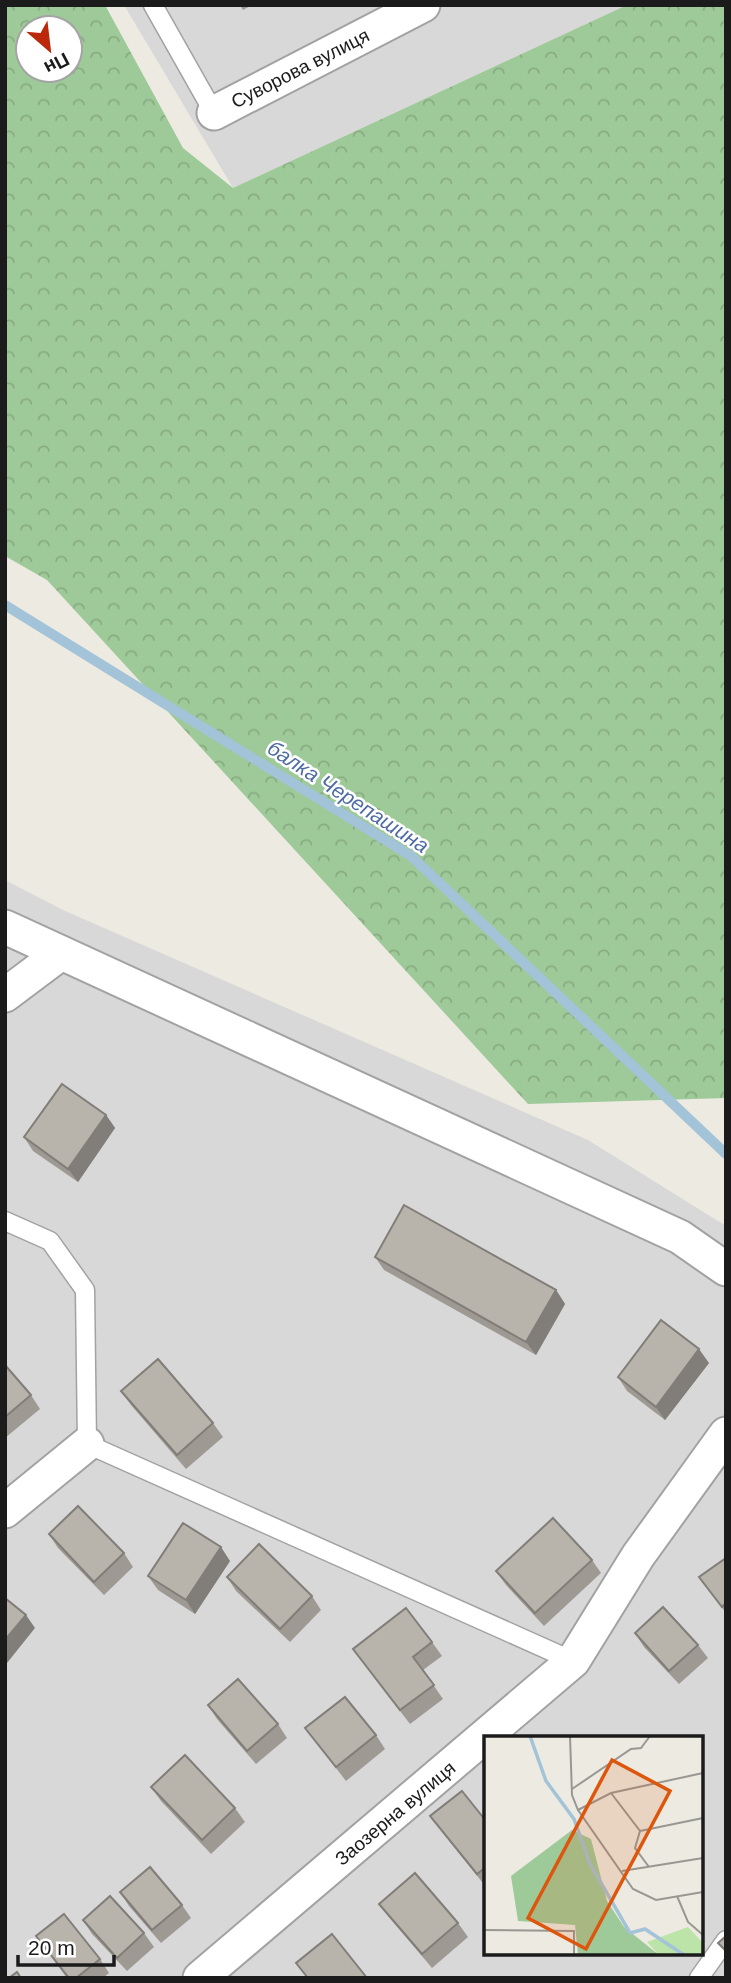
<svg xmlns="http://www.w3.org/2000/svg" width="731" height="1983" font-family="Helvetica,sans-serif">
	<defs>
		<pattern id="forest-crowns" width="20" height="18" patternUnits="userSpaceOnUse" patternTransform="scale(1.75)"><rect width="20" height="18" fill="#9ec998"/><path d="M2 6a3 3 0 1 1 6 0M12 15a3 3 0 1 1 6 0" fill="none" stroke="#88ac82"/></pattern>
	</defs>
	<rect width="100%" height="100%" fill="#eceae1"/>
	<!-- residential -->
	<g fill="#d9d8d8" fill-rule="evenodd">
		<path d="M124 5H627L233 188Z"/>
		<path d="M5 880 63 910 588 1140 726 1226V1978H5ZM486 1738H701V1953H486Z"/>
	</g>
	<!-- forest -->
	<path fill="url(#forest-crowns)" fill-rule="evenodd" d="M5 5H105L183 148 233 188 627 5H726V1098L528 1104 47 580 5 556ZM28 28H70V70H28Z"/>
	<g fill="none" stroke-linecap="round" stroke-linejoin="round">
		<!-- stream -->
		<path stroke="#a3c3d8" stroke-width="10" d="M5 605 411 856 726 1154"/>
		<!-- lane casing -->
		<g stroke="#a2a2a2" stroke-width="21">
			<g id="lane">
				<path d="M153 5 214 113"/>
				<path d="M5 1221 50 1241 85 1290 87 1444 573 1661"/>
				<path d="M699 1978 726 1940"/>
			</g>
		</g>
		<!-- street casing -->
		<g stroke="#a2a2a2" stroke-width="37">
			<g id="street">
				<path d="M214 113 423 5"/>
				<path d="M5 927 680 1237 726 1269"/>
				<path d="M5 995 61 953"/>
				<path d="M5 1511 87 1444"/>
				<path d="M200 1978 573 1661 638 1556 726 1434"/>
			</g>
		</g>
		<!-- lane -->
		<use href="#lane" stroke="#fff" stroke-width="18"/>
		<!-- street -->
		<use href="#street" stroke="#fff" stroke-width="33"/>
	</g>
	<!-- wall -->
	<g fill="#9e9a93">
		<path d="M240 5H252L243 10Z"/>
		<path d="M106 1115 115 1128 78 1182 33 1151 24 1137Z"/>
		<path d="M375 1257 556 1290 565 1304 536 1355 384 1270Z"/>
		<path d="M709 1363 665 1420 627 1391 618 1377Z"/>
		<path d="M5 1365 31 1395 40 1409 5 1438Z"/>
		<path d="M121 1391 213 1423 223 1437 186 1469 131 1405Z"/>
		<path d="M49 1534 124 1553 133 1567 104 1595 58 1548Z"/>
		<path d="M726 1558V1613L709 1590Z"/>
		<path d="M592 1560 601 1573 544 1626 506 1585 496 1571Z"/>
		<path d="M230 1561 195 1614 158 1590 148 1576Z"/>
		<path d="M227 1577 312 1596 321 1610 290 1642 236 1591Z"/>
		<path d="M635 1633 698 1645 708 1658 679 1684 644 1647Z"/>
		<path d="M432 1642 442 1656 423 1670 443 1699 410 1724 353 1649Z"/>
		<path d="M208 1705 278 1724 287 1738 256 1764 217 1719Z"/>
		<path d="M305 1728 376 1735 385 1749 346 1781Z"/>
		<path d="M151 1787 235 1808 245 1822 211 1854 161 1801Z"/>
		<path d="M430 1816 486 1821V1887L440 1829Z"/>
		<path d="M120 1892 182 1905 191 1918 161 1943 129 1906Z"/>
		<path d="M379 1904 458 1923 468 1937 432 1968 389 1917Z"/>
		<path d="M83 1920 144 1933 154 1947 127 1971 92 1934Z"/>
		<path d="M36 1936 100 1959 109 1973 103 1978H67Z"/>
	</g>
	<!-- shaded-wall -->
	<g fill="#817d78">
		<path d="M106 1115 115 1128 78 1182 68 1169Z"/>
		<path d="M556 1290 565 1304 536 1355 526 1342Z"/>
		<path d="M699 1349 709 1363 665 1420 656 1407Z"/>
		<path d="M221 1547 230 1561 195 1614 186 1600Z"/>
		<path d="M26 1615 35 1628 7 1663 5 1660V1640Z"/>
	</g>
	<!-- building -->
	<g fill="#b8b3ab" stroke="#817d78" stroke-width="2">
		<path d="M62 1084 106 1115 68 1169 24 1137Z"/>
		<path d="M404 1205 556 1290 526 1342 375 1257Z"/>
		<path d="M661 1320 699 1349 656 1407 618 1377Z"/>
		<path d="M158 1359 213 1423 177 1455 121 1391Z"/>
		<path d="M5 1365 31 1395 5 1417Z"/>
		<path d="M78 1506 124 1553 94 1582 49 1534Z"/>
		<path d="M553 1518 592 1560 535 1613 496 1571Z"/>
		<path d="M183 1523 221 1547 186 1600 148 1576Z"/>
		<path d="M259 1544 312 1596 280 1629 227 1577Z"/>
		<path d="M726 1558V1603L722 1607 699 1577Z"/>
		<path d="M5 1598 26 1615 5 1640Z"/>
		<path d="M663 1607 698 1645 669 1671 635 1633Z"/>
		<path d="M406 1608 432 1642 413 1657 434 1685 400 1710 353 1649Z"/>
		<path d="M238 1679 278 1724 247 1751 208 1705Z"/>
		<path d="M345 1697 376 1735 336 1767 305 1728Z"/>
		<path d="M185 1755 235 1808 202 1840 151 1787Z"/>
		<path d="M462 1791 486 1821V1867L477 1874 430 1816Z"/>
		<path d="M150 1867 182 1905 152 1930 120 1892Z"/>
		<path d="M415 1873 458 1923 422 1954 379 1904Z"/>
		<path d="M110 1896 144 1933 117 1958 83 1920Z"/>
		<path d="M64 1914 100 1959 76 1978H69L36 1936Z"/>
		<path d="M332 1934 367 1978H308L296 1963Z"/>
		<path d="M726 1936V1951L718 1943Z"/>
		<path d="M17 1972 21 1978H9Z"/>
	</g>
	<g text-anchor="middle" stroke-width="5" stroke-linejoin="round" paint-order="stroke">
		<!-- street labels -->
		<g font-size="19" fill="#1b1b1b" stroke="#fff">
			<text transform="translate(300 68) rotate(-27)" y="7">Суворова вулиця</text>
			<text transform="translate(395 1813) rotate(-40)" y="7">Заозерна вулиця</text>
		</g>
		<!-- water labels -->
		<g font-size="21" font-style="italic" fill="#4e6ba4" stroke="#fff">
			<text transform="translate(348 797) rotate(33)" y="7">балка Черепашина</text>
		</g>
	</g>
	<!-- overview -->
	<g transform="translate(484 1736)">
		<rect width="219" height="219" fill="#eceae1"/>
		<path d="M204 191 219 207V219H175L163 206Z" fill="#bce4a9"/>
		<path d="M88 94 107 103 123 165 140 191 175 219H94L91 189 34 185 27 140Z" fill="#9ec998"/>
		<path fill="none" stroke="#a3c3d8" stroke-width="3.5" d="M46 0 62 45 90 83 106 128 146 197 161 193 200 219"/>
		<path fill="none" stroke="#989792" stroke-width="2" d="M86 0 88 59 94 74 149 153 172 164 219 156M88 53 147 13 157 12 166 0M127 57 156 95 151 112 165 131M94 74 127 57 219 37M156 95 219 82M138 135 219 122M193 160 204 186 219 199M0 194 90 195V219"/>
		<path fill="#de560d" fill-opacity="0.15" stroke="#de560d" stroke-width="3.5" d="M128 24 186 55 102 213 44 182Z"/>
		<rect width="219" height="219" fill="none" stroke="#1b1b1b" stroke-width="3.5"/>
	</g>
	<!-- border -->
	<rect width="731" height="1983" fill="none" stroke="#1b1b1b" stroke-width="14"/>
	<!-- north arrow -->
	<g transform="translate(49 49) rotate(152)"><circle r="33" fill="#ffffff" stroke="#a4a4a4" stroke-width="2"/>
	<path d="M0-5L12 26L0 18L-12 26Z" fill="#bb280b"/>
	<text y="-10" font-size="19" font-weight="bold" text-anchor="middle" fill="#1b1b1b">Пн</text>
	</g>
	<!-- scale -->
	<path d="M18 1955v10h96v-10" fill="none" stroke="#1b1b1b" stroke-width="3.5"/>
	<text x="28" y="1955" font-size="21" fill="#1b1b1b" stroke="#ffffff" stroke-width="5" paint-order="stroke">20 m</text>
</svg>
